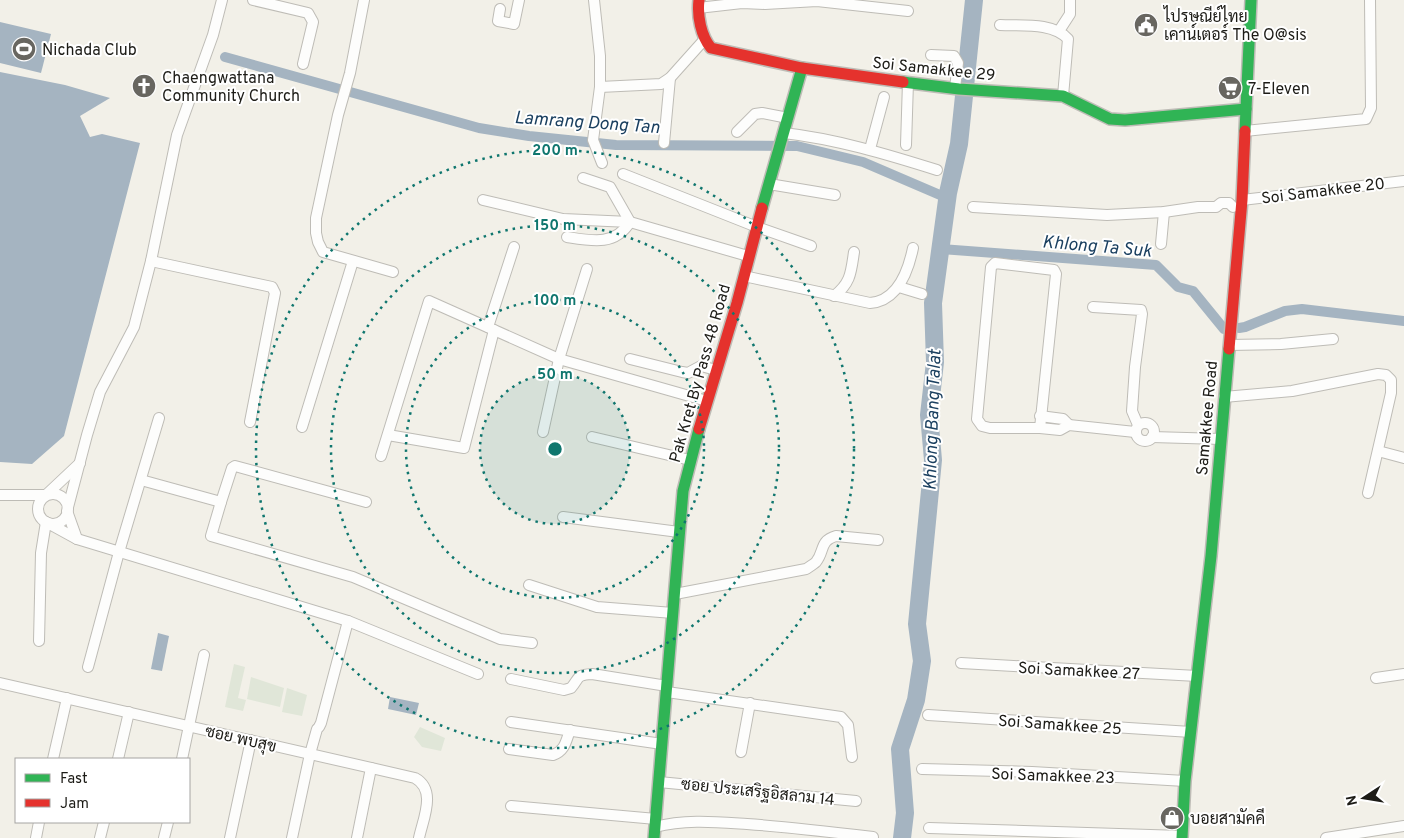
<svg xmlns="http://www.w3.org/2000/svg" width="1404" height="838" font-family="Overpass,Sarabun,sans-serif">
	<rect width="100%" height="100%" fill="#f2f0e8"/>
	<!-- green -->
	<g fill="#e0e6d8">
		<path d="M234 664 245 667 238 698 246 700 243 711 225 707Z"/>
		<path d="M251 677 284 688 280 707 247 699Z"/>
		<path d="M287 688 307 695 302 716 282 712Z"/>
		<path d="M420 727 445 738 441 751 422 747 414 737Z"/>
	</g>
	<!-- water -->
	<g fill="#a5b4c1">
		<path d="M0 22 51 34 41 73 0 63Z"/>
		<path d="M0 72 65 85 110 98 80 116 90 137 102 134 140 143 64 436 32 464 0 462Z"/>
		<path d="M158 633 169 636 162 671 151 669Z"/>
		<path d="M390 697 419 703 416 715 388 709Z"/>
	</g>
	<g fill="none" stroke-linecap="round" stroke-linejoin="round">
		<!-- canal -->
		<g stroke="#a5b4c1" stroke-width="10">
			<path d="M225 57 479 128 529 136 616 145 797 146 863 162 947 198"/>
			<path d="M941 249 1156 265 1178 287 1193 291 1224 329"/>
			<path d="M1239 328 1245 327 1285 311 1302 309 1404 321"/>
		</g>
		<!-- river -->
		<path stroke="#a5b4c1" stroke-width="18" d="M902 838 905 813 900 749 916 700 922 661 917 624 933 460 929 415 935 362 933 303 948 193 959 144 974 0"/>
		<!-- street casing -->
		<g stroke="#bebcb6" stroke-width="12">
			<g id="street">
				<path d="M253 0 308 13 313 22 303 64"/>
				<path d="M364 0 350 73 338 115 316 218V233L318 242 323 252 393 272"/>
				<path d="M594 0 600 56V87L593 140 602 163"/>
				<path d="M698 8 742 3 765 4 817 1 908 11"/>
				<path d="M500 9 498 21 514 24 519 0"/>
				<path d="M1000 25C1021 26 1053 22 1068 39L1063 96"/>
				<path d="M1059 31 1070 14V0"/>
				<path d="M931 55 954 56 958 63 955 88"/>
				<path d="M600 87 661 84 670 78 704 40"/>
				<path d="M1245 131 1366 119 1371 108 1370 0"/>
				<path d="M737 132 755 114 762 113 788 118"/>
				<path d="M784 133C836 139 886 154 937 170"/>
				<path d="M664 143 670 78"/>
				<path d="M906 145 908 82"/>
				<path d="M870 149 884 97"/>
				<path d="M623 174 757 227 811 246"/>
				<path d="M769 184 835 195"/>
				<path d="M483 200 563 219 630 222 748 256"/>
				<path d="M1242 200 1404 181"/>
				<path d="M973 207 1107 215 1164 212 1198 207H1216L1221 203H1229L1233 207"/>
				<path d="M567 237C592 241 615 246 630 222L610 187 583 178"/>
				<path d="M1161 244 1164 212"/>
				<path d="M151 261 272 287 275 293 250 422"/>
				<path d="M744 276 870 303C897 301 908 272 913 248"/>
				<path d="M899 287 922 294"/>
				<path d="M834 296C851 283 851 272 854 252"/>
				<path d="M1093 307 1141 310 1142 314 1135 367 1132 411 1138 425"/>
				<path d="M488 327 514 247"/>
				<path d="M1229 345 1281 344 1333 339"/>
				<path d="M630 359 682 372 688 373 701 366 716 370"/>
				<path d="M1224 397 1292 391 1378 374 1386 375 1391 380V393L1368 493"/>
				<path d="M1040 416 1063 419 1069 425"/>
				<circle cx="1145" cy="432" r="9"/>
				<path d="M302 427 353 261"/>
				<path d="M1040 428 1056 274 1054 270 995 263 991 267 977 419 982 426 990 428H1040L1060 430 1069 425 1135 432"/>
				<path d="M543 432 559 359 587 269"/>
				<path d="M388 435 464 448 494 330"/>
				<path d="M592 437 690 460"/>
				<path d="M1152 437 1221 439"/>
				<path d="M1378 451 1404 458"/>
				<path d="M381 456 429 301 559 359 707 401"/>
				<path d="M141 480 221 502 232 468 235 466 366 502"/>
				<circle cx="53" cy="509" r="15"/>
				<path d="M0 495H46L80 463"/>
				<path d="M221 502 211 536 353 577 500 639 532 643"/>
				<path d="M563 517 679 532"/>
				<path d="M77 539 67 511 87 435 100 392 134 327 151 261 177 135 213 35 222 0"/>
				<path d="M529 585 597 607 673 613"/>
				<path d="M675 594 806 569C809 567 814 564 816 562 825 551 819 541 836 536L878 540"/>
				<path d="M39 641 41 553 46 522 77 539 348 621 478 674"/>
				<path d="M961 663 1197 676"/>
				<path d="M88 667 119 552 159 418"/>
				<path d="M1376 678 1404 674"/>
				<path d="M511 679 564 690 571 688C580 677 576 675 592 674L667 686"/>
				<path d="M0 683 415 778C437 790 423 819 419 838"/>
				<path d="M667 692 841 717 848 725 852 757"/>
				<path d="M928 715 1191 732"/>
				<path d="M511 722 662 744"/>
				<path d="M319 727 321 723 348 621"/>
				<path d="M509 749 553 755C565 751 566 741 570 730"/>
				<path d="M741 752 750 703"/>
				<path d="M53 759 67 698"/>
				<path d="M118 759 129 712"/>
				<path d="M182 759 204 655"/>
				<path d="M922 769 1032 772 1185 781"/>
				<path d="M659 782 856 801"/>
				<path d="M511 806 656 819"/>
				<path d="M655 827C685 819 716 822 747 824 789 827 831 832 873 837"/>
				<path d="M929 828 1182 836"/>
				<path d="M36 838 39 822"/>
				<path d="M100 838 104 822"/>
				<path d="M164 838 168 822"/>
				<path d="M230 838 251 740"/>
				<path d="M292 838 310 754 317 729"/>
				<path d="M357 838 371 768"/>
				<path d="M1326 838 1404 826"/>
			</g>
		</g>
		<!-- fast casing -->
		<g stroke="#bebcb6" stroke-width="14">
			<g id="fast">
				<path d="M903 82 959 89 1063 96 1110 119 1125 120 1246 109"/>
				<path d="M1245 131 1251 0"/>
				<path d="M762 208 802 68"/>
				<path d="M654 838 683 491 699 429"/>
				<path d="M1182 838 1185 781 1211 556 1229 349"/>
			</g>
		</g>
		<!-- jam casing -->
		<g stroke="#bebcb6" stroke-width="14">
			<g id="jam">
				<path d="M699 0C697 16 701 36 711 48L802 68 903 82"/>
				<path d="M1229 349 1242 200 1245 131"/>
				<path d="M699 429 737 303 762 208"/>
			</g>
		</g>
		<!-- street -->
		<use href="#street" stroke="#fdfdfc" stroke-width="10"/>
		<!-- fast -->
		<use href="#fast" stroke="#30b455" stroke-width="11"/>
		<!-- jam -->
		<use href="#jam" stroke="#e5322d" stroke-width="11"/>
	</g>
	<!-- distance rings -->
	<circle cx="555" cy="449" r="75" fill="#0f766e" fill-opacity=".12"/>
	<g fill="none" stroke="#0f766e" stroke-width="2.5" stroke-dasharray="2.5 5">
		<circle cx="555" cy="449" r="75"/>
		<circle cx="555" cy="449" r="149"/>
		<circle cx="555" cy="449" r="224"/>
		<circle cx="555" cy="449" r="299"/>
	</g>
	<!-- icons -->
	<defs>
		<g id="civic-disc" transform="scale(1.25)"><circle r="9.5" fill="#686660" stroke="#fff"/><path d="M-.6-6.5H3V-4.5H.6V-3L4-1V1h2V6H-6V1h2V-1L-.6-3ZM-1.2 2.5V6h2.4V2.5Z" fill="#fff"/></g>
		<g id="stadium-disc" transform="scale(1.25)"><circle r="9.5" fill="#686660" stroke="#fff"/><path d="M0-5a6.5 5 0 1 0 0 10a6.5 5 0 1 0 0-10ZM-3.5-1.8h7v3.6h-7Z" fill="#fff"/></g>
		<g id="church-disc" transform="scale(1.25)"><circle r="9.5" fill="#686660" stroke="#fff"/><path d="M-1.2-6h2.4v3.5h3.3v2.4h-3.3V6h-2.4V-.1h-3.3v-2.4h3.3Z" fill="#fff"/></g>
		<g id="supermarket-disc" transform="scale(1.25)"><circle r="9.5" fill="#686660" stroke="#fff"/><path d="M-6-5.5h2.5l.6 2H6L4.5 2H-2.5L-4.4-4H-6ZM-1.5 3.2a1.3 1.3 0 1 0 .1 0ZM3 3.2a1.3 1.3 0 1 0 .1 0Z" fill="#fff"/></g>
		<g id="shop-disc" transform="scale(1.25)"><circle r="9.5" fill="#686660" stroke="#fff"/><path d="M-5-2.5h2.3a2.7 3.5 0 0 1 5.4 0H5L5.5 6h-11ZM-1.5-2.5h3a1.5 2.3 0 0 0-3 0Z" fill="#fff"/></g>
	</defs>
	<g fill-rule="evenodd">
		<use href="#civic-disc" x="1146" y="25"/>
		<use href="#stadium-disc" x="24" y="49"/>
		<use href="#church-disc" x="144" y="86"/>
		<use href="#supermarket-disc" x="1230" y="88"/>
		<use href="#shop-disc" x="1172" y="818"/>
	</g>
	<g text-anchor="middle" stroke-width="4" stroke-linejoin="round" paint-order="stroke">
		<!-- poi labels -->
		<g font-size="16" fill="#1d1c17" stroke="#fff" text-anchor="start">
			<text x="1164" y="22">ไปรษณีย์ไทย<tspan x="1164" dy="18">เคาน์เตอร์ The O@sis</tspan></text>
			<text x="42" y="55">Nichada Club</text>
			<text x="162" y="83">Chaengwattana<tspan x="162" dy="18">Community Church</tspan></text>
			<text x="1248" y="94">7-Eleven</text>
			<text x="1190" y="824">บอยสามัคคี</text>
		</g>
		<!-- street labels -->
		<g font-size="16" fill="#1d1c17" stroke="#fff">
			<text transform="translate(934 68) rotate(6)" y="6">Soi Samakkee 29</text>
			<text transform="translate(1323 190) rotate(-7)" y="6">Soi Samakkee 20</text>
			<text transform="translate(699 373) rotate(-74)" y="6">Pak Kret By Pass 48 Road</text>
			<text transform="translate(1206 418) rotate(-85)" y="6">Samakkee Road</text>
			<text transform="translate(1079 670) rotate(3)" y="6">Soi Samakkee 27</text>
			<text transform="translate(1060 724) rotate(4)" y="6">Soi Samakkee 25</text>
			<text transform="translate(241 738) rotate(13)" y="6">ซอย พบสุข</text>
			<text transform="translate(1053 775) rotate(2)" y="6">Soi Samakkee 23</text>
			<text transform="translate(758 791) rotate(6)" y="6">ซอย ประเสริฐอิสลาม 14</text>
		</g>
		<!-- water labels -->
		<g font-size="18" font-style="italic" fill="#1b4060" stroke="#fff">
			<text transform="translate(587 122) rotate(4)" y="6">Lamrang Dong Tan</text>
			<text transform="translate(1097 246) rotate(5)" y="6">Khlong Ta Suk</text>
			<text transform="translate(932 420) rotate(-88)" y="6">Khlong Bang Talat</text>
		</g>
	</g>
	<circle cx="555" cy="449" r="8" fill="#0f766e" stroke="#fff" stroke-width="2.5"/>
	<g font-size="15" text-anchor="middle" font-weight="bold" fill="#0f766e" stroke="#fff" stroke-width="4" stroke-linejoin="round" paint-order="stroke">
		<text x="555" y="155">200 m</text>
		<text x="555" y="230">150 m</text>
		<text x="555" y="305">100 m</text>
		<text x="555" y="379">50 m</text>
	</g>
	<!-- legend -->
	<rect x="15" y="758" width="175" height="65" fill="#ffffff" stroke="#a5a4a2"/>
	<rect x="25" y="774" width="25" height="8" fill="#30b455" stroke="#a5a4a2"/>
	<text x="60" y="783" font-size="15" fill="#1d1c17">Fast</text>
	<rect x="25" y="799" width="25" height="8" fill="#e5322d" stroke="#a5a4a2"/>
	<text x="60" y="808" font-size="15" fill="#1d1c17">Jam</text>
	<!-- north arrow -->
	<g transform="translate(1364 798) rotate(258)" stroke="#ffffff" stroke-width="4" paint-order="stroke">
	<path d="M0-4L9 19L0 12L-9 19Z" fill="#1d1c17"/>
	<text y="-8" font-size="14" font-weight="bold" text-anchor="middle" fill="#1d1c17">N</text>
	</g>
</svg>
